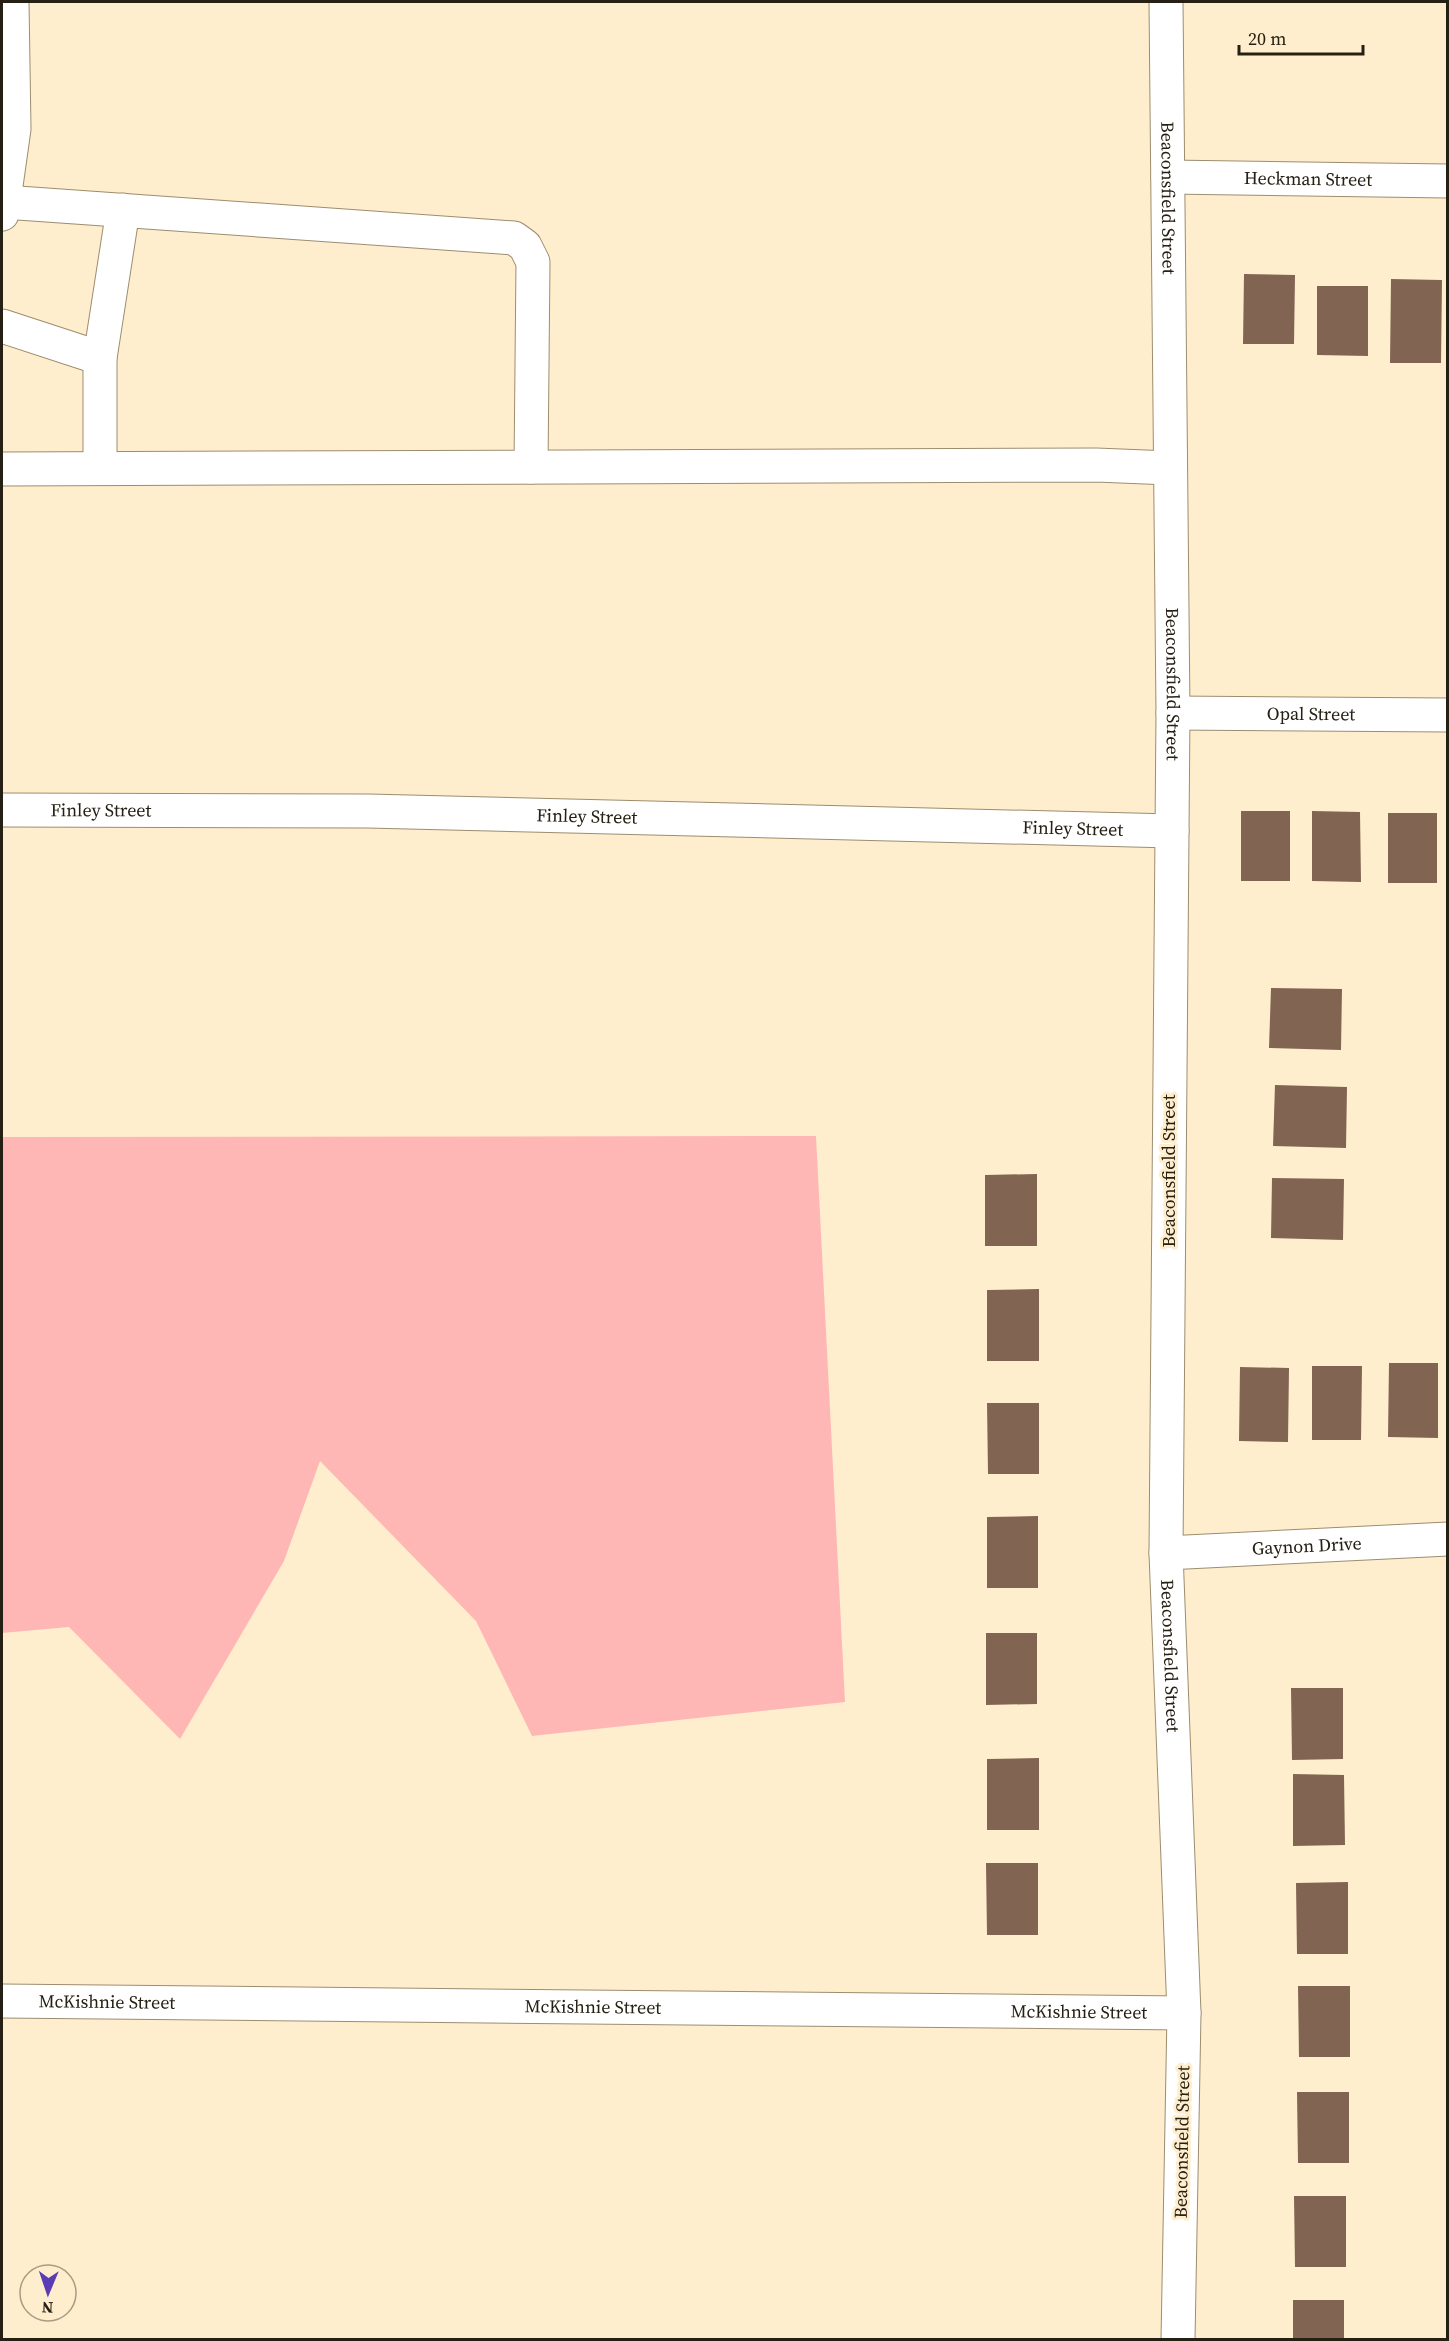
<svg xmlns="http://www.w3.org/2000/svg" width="1449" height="2341" font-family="'Source Serif 4',serif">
	<rect width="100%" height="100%" fill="#ffeece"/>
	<!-- green -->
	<path fill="#feb7b4" d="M816 1136 845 1702 532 1736 476 1621 320 1461 284 1561 180 1739 69 1627 2 1633V1137Z"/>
	<!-- building -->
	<g fill="#816452">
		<path d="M1244 274 1295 275 1294 344H1243Z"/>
		<path d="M1391 279 1442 280 1441 363H1390Z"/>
		<path d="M1317 286H1368V356L1317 355Z"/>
		<rect x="1241" y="811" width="49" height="70"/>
		<path d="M1312 811 1360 812 1361 882 1312 881Z"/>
		<rect x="1388" y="813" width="49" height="70"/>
		<path d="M1271 988 1342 989 1341 1050 1269 1048Z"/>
		<path d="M1275 1085 1347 1087 1346 1148 1273 1146Z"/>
		<path d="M1037 1174V1246H985V1175Z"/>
		<path d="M1272 1178 1344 1179 1343 1240 1271 1238Z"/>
		<path d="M1039 1289V1361H987V1290Z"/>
		<path d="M1389 1363H1438V1438L1388 1437Z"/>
		<path d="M1312 1366H1362L1361 1440H1312Z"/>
		<path d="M1240 1367 1289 1368 1288 1442 1239 1441Z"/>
		<path d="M987 1403H1039V1474H988Z"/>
		<path d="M1038 1516V1588H987V1517Z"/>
		<path d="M986 1633H1037V1704L986 1705Z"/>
		<path d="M1291 1688H1343V1759L1292 1760Z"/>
		<path d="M1039 1758V1830H987V1759Z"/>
		<path d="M1293 1774 1344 1775 1345 1845 1293 1846Z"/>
		<path d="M986 1863H1038V1935H987Z"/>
		<path d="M1348 1882V1954H1297L1296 1883Z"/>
		<path d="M1298 1986H1350V2057H1299Z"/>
		<path d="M1297 2092H1349V2163H1298Z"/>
		<path d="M1294 2196H1346V2267H1295Z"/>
		<rect x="1293" y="2300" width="51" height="40"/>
	</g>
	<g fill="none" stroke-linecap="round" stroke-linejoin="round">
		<!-- minor casing -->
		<g stroke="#9c8d6f" stroke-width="35">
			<g id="minor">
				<path id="s1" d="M1166 2 1173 713 1166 1553 1184 2013 1178 2340"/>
				<path id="s2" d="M1168 177 1448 181"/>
				<path d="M4 202 514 238 525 246 533 262 531 467"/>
				<path d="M2 214 14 129 12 2"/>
				<path d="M2 326 100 358"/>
				<path d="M100 468V358L123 210"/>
				<path d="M2 469 1096 465 1170 468"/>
				<path id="s3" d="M1173 713 1448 715"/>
				<path id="s4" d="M2 810 368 811 1172 831"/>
				<path id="s5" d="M1166 1553 1448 1539"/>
				<path id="s6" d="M2 2001 1184 2013"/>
			</g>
		</g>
		<!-- minor -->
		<use href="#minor" stroke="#fff" stroke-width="33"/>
	</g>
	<g text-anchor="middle" stroke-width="6" stroke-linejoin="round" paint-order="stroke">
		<!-- street labels -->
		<g font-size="18" fill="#262014" stroke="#ffeece">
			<text dy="6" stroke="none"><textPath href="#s2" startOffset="140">Heckman Street</textPath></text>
			<text dy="6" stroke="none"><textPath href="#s1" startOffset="196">Beaconsfield Street</textPath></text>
			<text dy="6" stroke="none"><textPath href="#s1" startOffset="682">Beaconsfield Street</textPath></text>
			<text dy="6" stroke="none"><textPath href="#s3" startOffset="138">Opal Street</textPath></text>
			<text dy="6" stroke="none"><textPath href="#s4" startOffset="99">Finley Street</textPath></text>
			<text dy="6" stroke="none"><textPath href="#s4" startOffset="585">Finley Street</textPath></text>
			<text dy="6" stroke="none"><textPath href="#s4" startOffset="1071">Finley Street</textPath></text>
			<text transform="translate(1169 1171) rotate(-90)" y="6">Beaconsfield Street</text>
			<text dy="6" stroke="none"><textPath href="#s5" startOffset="141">Gaynon Drive</textPath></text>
			<text dy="6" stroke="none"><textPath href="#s1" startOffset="1654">Beaconsfield Street</textPath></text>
			<text dy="6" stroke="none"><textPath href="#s6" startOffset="105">McKishnie Street</textPath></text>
			<text dy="6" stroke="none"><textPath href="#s6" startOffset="591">McKishnie Street</textPath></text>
			<text dy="6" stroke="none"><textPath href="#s6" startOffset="1077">McKishnie Street</textPath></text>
			<text transform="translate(1182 2142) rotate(-89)" y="6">Beaconsfield Street</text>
		</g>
	</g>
	<!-- border -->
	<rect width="1449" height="2341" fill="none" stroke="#262014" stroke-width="6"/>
	<!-- north arrow -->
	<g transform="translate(48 2293) rotate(182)"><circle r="28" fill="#ffeece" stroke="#a89c84" stroke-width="1.5"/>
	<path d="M0-4.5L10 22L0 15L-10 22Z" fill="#5a3db5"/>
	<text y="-9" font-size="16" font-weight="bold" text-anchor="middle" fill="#262014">N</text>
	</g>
	<!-- scale -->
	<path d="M1239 45v9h124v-9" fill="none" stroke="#262014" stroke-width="3"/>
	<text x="1248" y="45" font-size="18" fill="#262014" stroke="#ffeece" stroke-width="4.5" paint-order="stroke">20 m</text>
</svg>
